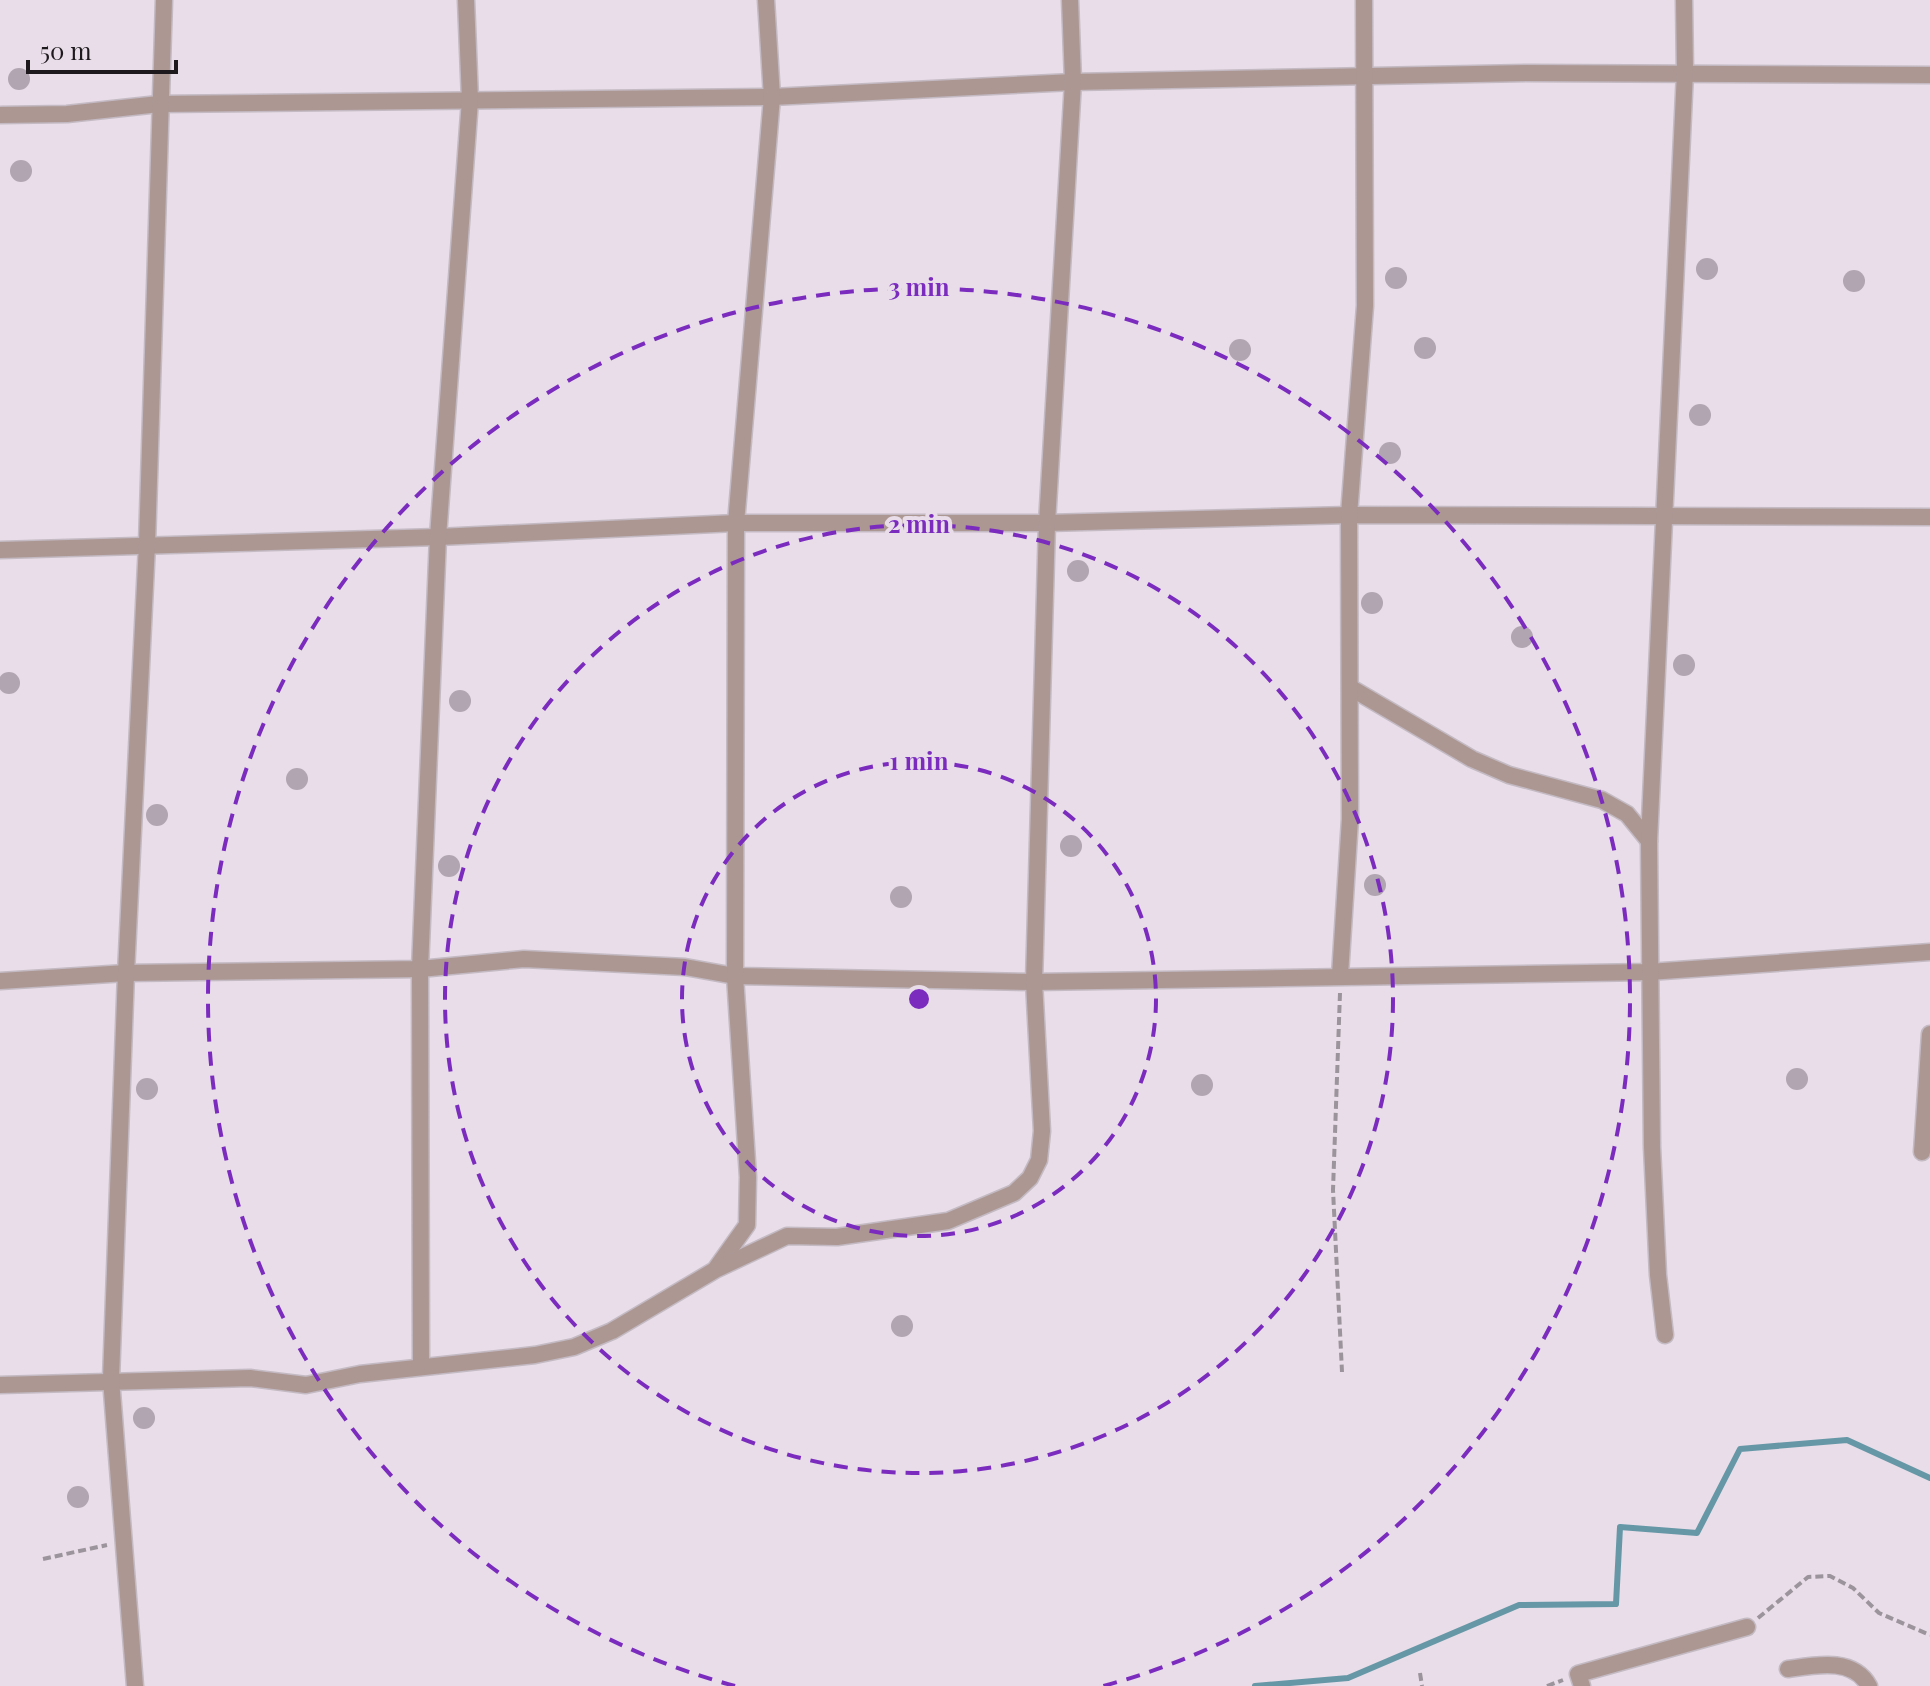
<svg xmlns="http://www.w3.org/2000/svg" width="1930" height="1686" font-family="'Playfair Display',serif">
	<rect width="100%" height="100%" fill="#e8dde8"/>
	<g fill="none" stroke-linecap="round" stroke-linejoin="round">
		<!-- stream -->
		<path stroke="#6697a6" stroke-width="6" d="M1255 1686 1348 1678 1519 1605 1616 1604 1620 1527 1697 1533 1740 1449 1847 1440 1930 1478"/>
	</g>
	<!-- building -->
	<g fill="#b0a5b0">
		<circle cx="19" cy="79" r="11"/>
		<circle cx="21" cy="171" r="11"/>
		<circle cx="1707" cy="269" r="11"/>
		<circle cx="1396" cy="278" r="11"/>
		<circle cx="1854" cy="281" r="11"/>
		<circle cx="1425" cy="348" r="11"/>
		<circle cx="1240" cy="350" r="11"/>
		<circle cx="1700" cy="415" r="11"/>
		<circle cx="1390" cy="453" r="11"/>
		<circle cx="1078" cy="571" r="11"/>
		<circle cx="1372" cy="603" r="11"/>
		<circle cx="1522" cy="637" r="11"/>
		<circle cx="1684" cy="665" r="11"/>
		<circle cx="9" cy="683" r="11"/>
		<circle cx="460" cy="701" r="11"/>
		<circle cx="297" cy="779" r="11"/>
		<circle cx="157" cy="815" r="11"/>
		<circle cx="1071" cy="846" r="11"/>
		<circle cx="449" cy="866" r="11"/>
		<circle cx="1375" cy="885" r="11"/>
		<circle cx="901" cy="897" r="11"/>
		<circle cx="1797" cy="1079" r="11"/>
		<circle cx="1202" cy="1085" r="11"/>
		<circle cx="147" cy="1089" r="11"/>
		<circle cx="902" cy="1326" r="11"/>
		<circle cx="144" cy="1418" r="11"/>
		<circle cx="78" cy="1497" r="11"/>
	</g>
	<g fill="none" stroke-linecap="round" stroke-linejoin="round">
		<!-- street casing -->
		<g stroke="#c3bac3" stroke-width="19">
			<g id="street">
				<path d="M0 115 67 114 159 104 772 97 1073 82 1526 73 1930 75"/>
				<path d="M0 550 438 537 736 523H1047L1349 515 1930 517"/>
				<path d="M1351 688 1472 759 1509 775 1602 800 1627 814 1649 841"/>
				<path d="M1340 975 1350 819 1349 515 1365 306 1364 0"/>
				<path d="M0 981 126 973 420 969 524 959 685 967 735 976 1034 982 1649 972 1930 952"/>
				<path d="M1922 1152 1930 1034"/>
				<path d="M717 1267 747 1225 748 1177 735 976 736 523 772 97 766 0"/>
				<path d="M1665 1335 1658 1275 1652 1147 1649 841 1685 72 1684 0"/>
				<path d="M421 1366 420 969 438 537 470 100 466 0"/>
				<path d="M0 1385 250 1378 306 1385 360 1374 535 1355 574 1347 612 1331 715 1270 787 1236 837 1237 948 1221 1014 1193 1030 1178 1039 1160 1042 1131 1034 982 1047 523 1073 82 1070 0"/>
				<path d="M1788 1669C1816 1665 1853 1657 1869 1686"/>
				<path d="M135 1686 111 1379 126 973 147 544 164 0"/>
				<path d="M1582 1686 1578 1674 1747 1627"/>
			</g>
		</g>
		<!-- path -->
		<g stroke="#9c949c" stroke-width="4" stroke-dasharray="8 4" stroke-linecap="butt">
			<path d="M1340 993 1333 1190 1342 1372"/>
			<path d="M43 1559 107 1545"/>
			<path d="M1758 1618 1808 1577 1830 1576 1853 1588 1879 1613 1930 1635"/>
			<path d="M1420 1673 1422 1686"/>
			<path d="M1547 1686 1563 1680"/>
		</g>
		<!-- street -->
		<use href="#street" stroke="#ac9793" stroke-width="16"/>
	</g>
	<!-- distance rings -->
	<g fill="none" stroke="#7b2cbf" stroke-width="4" stroke-dasharray="14 10">
		<circle cx="919" cy="999" r="237"/>
		<circle cx="919" cy="999" r="474"/>
		<path d="M735 1686A711 711 0 1 1 1103 1686"/>
	</g>
	<circle cx="919" cy="999" r="12" fill="#7b2cbf" stroke="#e8dde8" stroke-width="4"/>
	<g font-size="24" text-anchor="middle" font-weight="bold" fill="#7b2cbf" stroke="#e8dde8" stroke-width="8" stroke-linejoin="round" paint-order="stroke">
		<text x="919" y="296">3 min</text>
		<text x="919" y="533">2 min</text>
		<text x="919" y="770">1 min</text>
	</g>
	<!-- scale -->
	<path d="M28 60v12h148v-12" fill="none" stroke="#1d191d" stroke-width="4"/>
	<text x="40" y="60" font-size="24" fill="#1d191d" stroke="#e8dde8" stroke-width="6" paint-order="stroke">50 m</text>
</svg>
